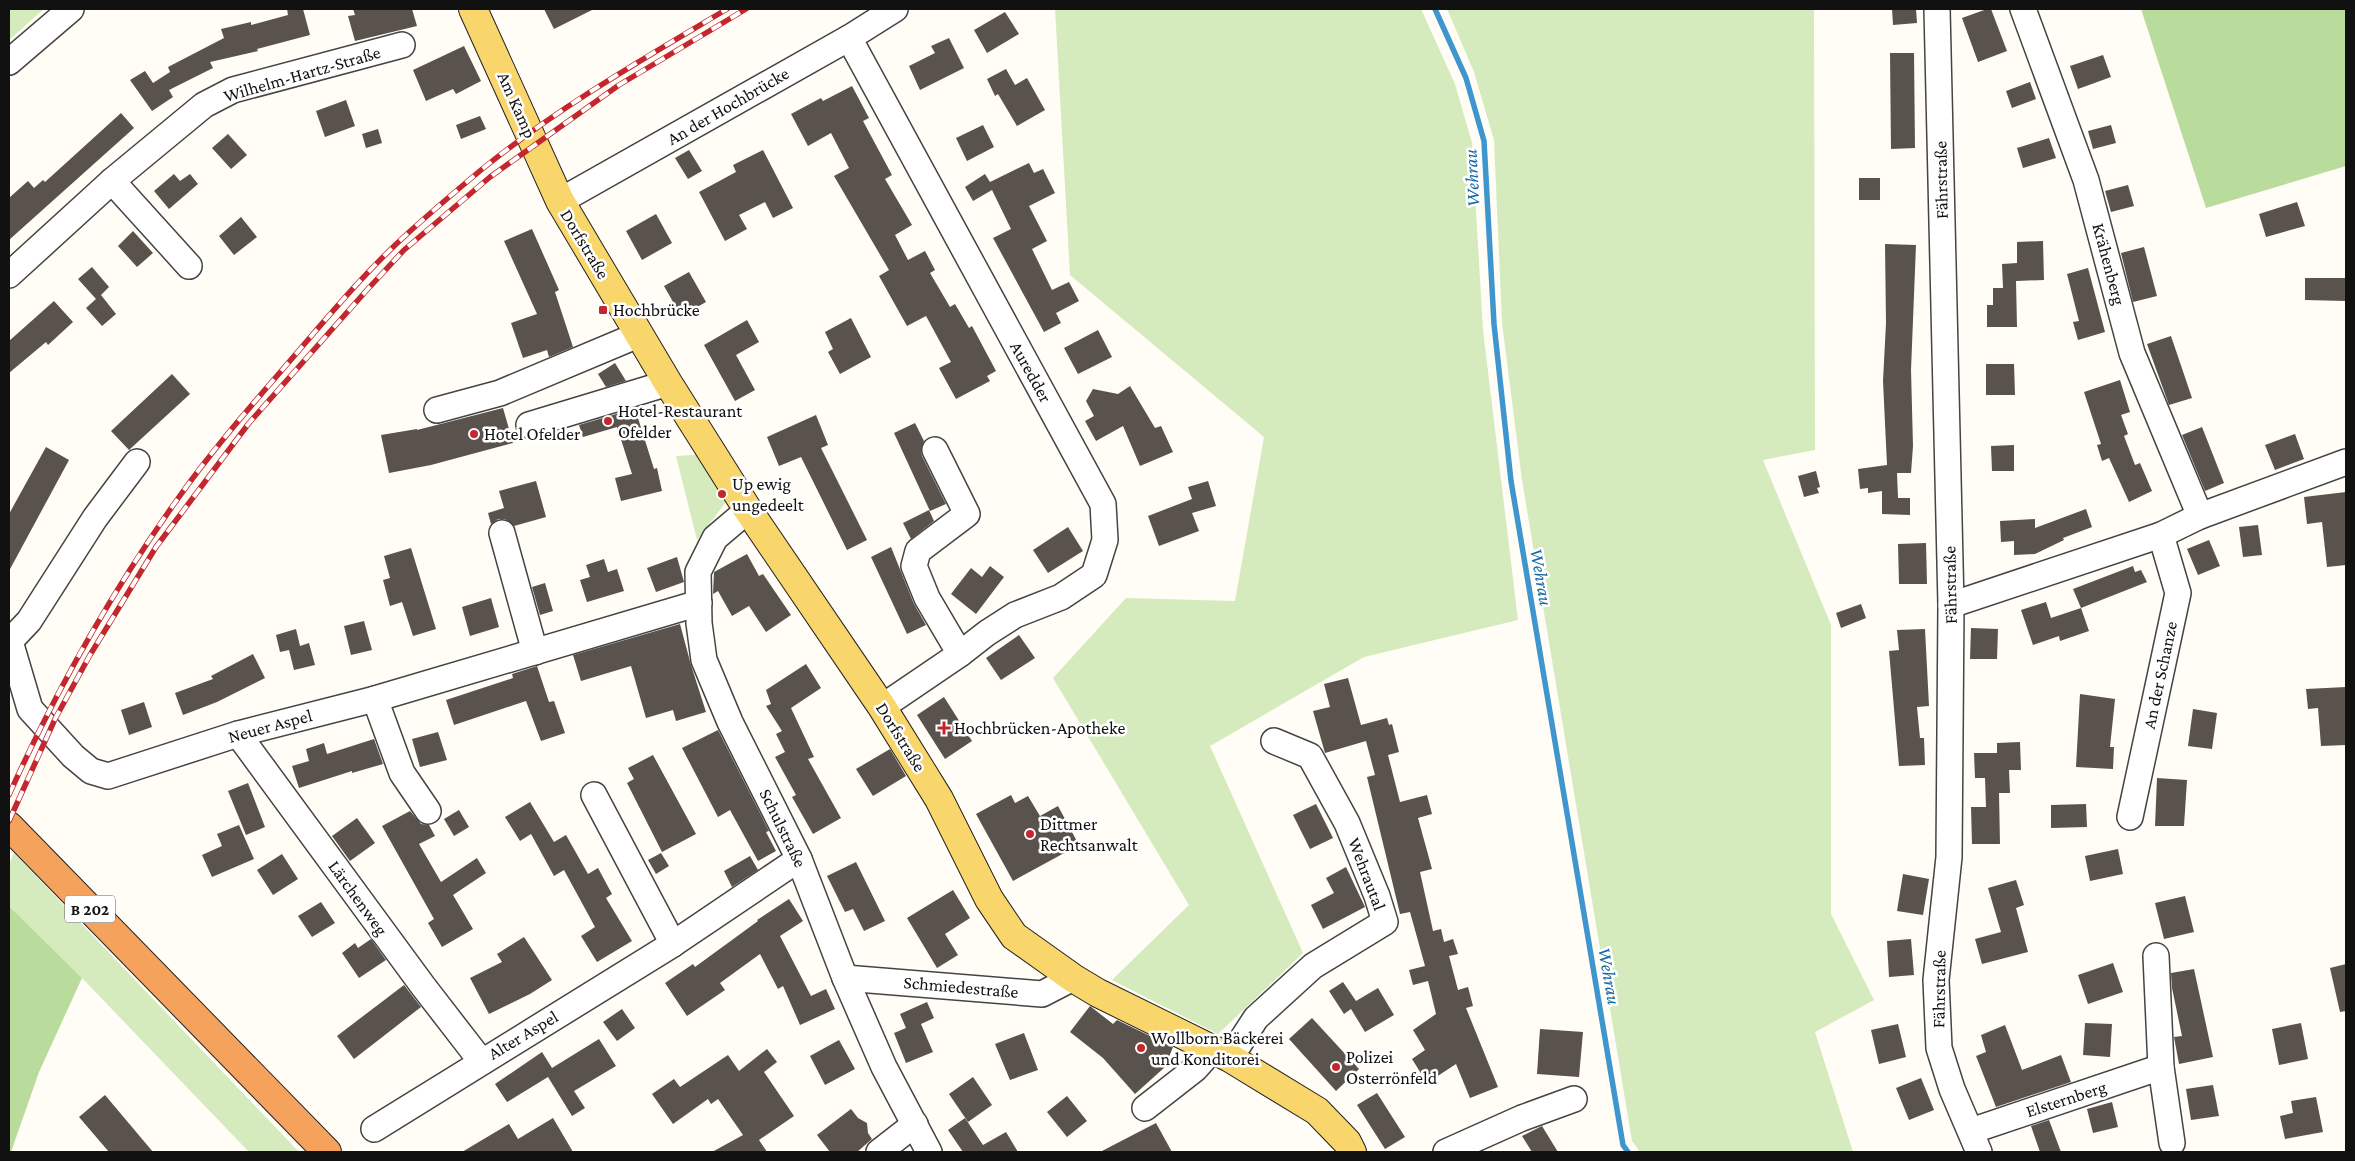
<svg xmlns="http://www.w3.org/2000/svg" width="2355" height="1161" font-family="'Crimson Pro',serif">
	<rect width="100%" height="100%" fill="#fffdf5"/>
	<!-- green -->
	<g fill="#d5ebbd">
		<path d="M9 9H44L9 40Z"/>
		<path d="M1055 9H1421L1455 84 1472 143 1483 330 1518 620 1364 657 1210 746 1303 953 1218 1034 1112 980 1189 905 1053 678 1126 598 1235 601 1264 437 1070 275Z"/>
		<path d="M1447 9H1814L1815 450 1763 460 1831 625V914L1874 1000 1815 1032 1853 1152H1640L1632 1141 1522 480 1502 323 1494 140 1474 72Z"/>
		<path d="M707 454 732 494 697 540 676 456Z"/>
		<path d="M14 853 299 1152H249L82 978 9 906V864Z"/>
	</g>
	<!-- forest -->
	<g fill="#b9dc9c">
		<path d="M2141 9H2346V166L2206 208Z"/>
		<path d="M9 906 82 978 39 1072 11 1152H9Z"/>
	</g>
	<g fill="none" stroke-linecap="round" stroke-linejoin="round">
		<!-- stream -->
		<path stroke="#3f96cf" stroke-width="5.5" d="M1435 9 1466 78 1484 141 1494 324 1511 481 1623 1145 1628 1152"/>
	</g>
	<!-- building -->
	<g fill="#5a524d">
		<path d="M287 9H303L310 35 257 49 258 51 210 62 213 68 169 90 173 97 152 111 130 80 145 71 153 83 170 72 168 67 224 38 221 29 251 22V25L288 15Z"/>
		<path d="M353 9H412L417 26 355 41 348 16 355 15Z"/>
		<path d="M544 9H594L554 29Z"/>
		<path d="M1892 9H1916L1917 23 1893 25Z"/>
		<path d="M1987 9H1991L2007 51 1978 62 1962 18Z"/>
		<path d="M1005 12 1019 34 987 53 974 30Z"/>
		<path d="M949 38 964 68 920 90 909 66 935 53 931 46Z"/>
		<path d="M464 46 481 81 456 94 453 89 426 101 413 70Z"/>
		<path d="M1890 53H1914L1915 148 1891 149Z"/>
		<path d="M2103 55 2111 77 2078 89 2070 66Z"/>
		<path d="M1006 69 1015 85 1027 78 1045 110 1017 126 998 94 995 96 987 79Z"/>
		<path d="M2030 82 2036 99 2012 108 2006 91Z"/>
		<path d="M852 86 869 118 863 121 892 175 885 179 912 225 895 235 908 260 925 251 935 270 930 273 950 307 955 304 969 328 972 326 996 371 987 376 990 381 956 399 939 368 951 362 926 316 907 326 879 276 889 270 834 176 849 168 831 133 808 146 791 114 821 98 823 101Z"/>
		<path d="M346 100 355 126 325 137 316 111Z"/>
		<path d="M121 113 134 128 9 240V198L28 181 34 188 43 180 45 182Z"/>
		<path d="M480 116 486 129 461 139 456 125Z"/>
		<path d="M983 125 994 147 967 161 956 138Z"/>
		<path d="M2111 125 2116 143 2093 149 2088 131Z"/>
		<path d="M378 129 382 143 366 148 362 134Z"/>
		<path d="M228 134 247 155 231 169 212 148Z"/>
		<path d="M2049 138 2056 158 2023 168 2017 148Z"/>
		<path d="M689 150 702 171 688 179 675 158Z"/>
		<path d="M763 150 793 208 773 218 765 202 739 215 747 229 725 241 699 192 736 172 733 165Z"/>
		<path d="M1029 163 1034 173 1043 169 1055 193 1029 206 1047 241 1032 249 1052 290 1069 282 1079 301 1056 313 1061 323 1044 332 993 238 1011 229 992 190 973 201 965 187 985 174 990 182Z"/>
		<path d="M174 174 180 181 190 174 198 184 169 209 154 191Z"/>
		<rect x="1859" y="178" width="21" height="22"/>
		<path d="M2128 185 2134 206 2111 212 2105 191Z"/>
		<path d="M2297 202 2305 226 2266 237 2259 214Z"/>
		<path d="M656 214 672 243 642 260 626 231Z"/>
		<path d="M241 217 257 237 234 255 219 236Z"/>
		<path d="M532 229 559 290 555 292 573 347 549 357 547 350 523 358 511 323 537 314 504 241Z"/>
		<path d="M133 231 153 253 137 267 118 246Z"/>
		<path d="M2043 241 2044 280 2016 281 2017 327H1987V305H1993V288H2003L2002 264 2017 263V242Z"/>
		<path d="M1885 244 1916 245 1911 370 1913 446 1911 473H1897L1898 498H1910V515L1882 514V491L1868 493V488L1860 489 1858 469 1887 465 1883 381 1886 323Z"/>
		<path d="M2144 247 2157 296 2133 302 2121 253Z"/>
		<path d="M92 267 109 287 101 295 116 314 102 326 86 308 96 299 78 279Z"/>
		<path d="M2088 268 2105 332 2078 340 2073 322 2079 321 2067 274Z"/>
		<path d="M689 272 706 302 681 316 664 286Z"/>
		<path d="M2305 278H2346V301L2305 300Z"/>
		<path d="M54 301 73 322 48 345 46 342 9 373V341Z"/>
		<path d="M851 318 871 357 840 374 828 352 833 349 825 332Z"/>
		<path d="M747 320 759 342 736 355 755 390 735 401 704 345Z"/>
		<path d="M1098 330 1112 357 1078 374 1064 348Z"/>
		<path d="M2171 336 2192 398 2169 405 2147 344Z"/>
		<path d="M615 363 626 381 606 387 598 374Z"/>
		<path d="M1986 364H2014L2015 395H1986Z"/>
		<path d="M172 374 190 394 129 450 111 431Z"/>
		<path d="M2120 380 2130 412 2121 415 2128 434 2124 436 2135 465 2140 463 2152 491 2129 502 2109 458 2102 461 2097 445 2101 444 2084 392Z"/>
		<path d="M1130 386 1155 428 1161 426 1173 452 1140 466 1123 426 1096 441 1085 421 1094 416 1086 401 1093 389 1118 394Z"/>
		<path d="M640 407 642 413 637 415 654 469 657 468 662 491 621 501 615 478 632 474 617 427 583 437 579 425Z"/>
		<path d="M503 408 513 443 431 465 389 473 381 435 417 429V430Z"/>
		<path d="M816 415 828 445 821 448 867 540 847 550 801 457 779 466 767 437Z"/>
		<path d="M915 423 924 441 921 449 922 456 946 504 930 511 894 433Z"/>
		<path d="M2202 427 2224 483 2205 491 2182 435Z"/>
		<path d="M2295 434 2304 459 2275 470 2265 445Z"/>
		<path d="M2014 445V471H1992L1991 446Z"/>
		<path d="M46 447 69 460 9 571V514Z"/>
		<path d="M1816 471 1820 487 1817 488 1819 493 1804 497 1798 476Z"/>
		<path d="M536 481 546 517 514 526 505 519H498L491 524 488 513 504 508 499 491Z"/>
		<path d="M1208 481 1216 506 1192 513 1199 531 1159 546 1148 516 1192 499 1188 487Z"/>
		<path d="M2346 492V565L2327 567 2322 522 2307 524 2304 497Z"/>
		<path d="M2086 509 2092 527 2063 538 2064 540 2035 554 2014 555V541L2001 542 2000 521 2035 519V528Z"/>
		<path d="M929 510 934 521 911 539 903 523Z"/>
		<path d="M2258 525 2262 555 2243 557 2239 527Z"/>
		<path d="M1068 527 1083 551 1048 573 1033 550Z"/>
		<path d="M2209 540 2220 566 2198 575 2187 549Z"/>
		<path d="M1926 543 1927 584H1899L1898 544Z"/>
		<path d="M891 547 914 604 926 625 907 634 871 557Z"/>
		<path d="M411 548 436 629 413 636 402 602 390 606 383 580 390 578 384 556Z"/>
		<path d="M747 554 759 576 763 574 791 615 766 632 749 606 732 616 718 591 713 594 714 572Z"/>
		<path d="M677 557 684 582 656 592 647 568Z"/>
		<path d="M604 559 608 572 617 569 624 591 587 602 580 580 590 577 586 565Z"/>
		<path d="M990 566 1004 577 976 614 951 594 971 568 982 577Z"/>
		<path d="M2133 566 2135 572 2141 570 2147 582 2081 608 2073 589Z"/>
		<path d="M545 583 553 611 540 615 532 587Z"/>
		<path d="M491 598 499 627 470 636 462 607Z"/>
		<path d="M2046 602 2051 618 2081 608 2089 631 2060 641 2059 636 2033 645 2021 610Z"/>
		<path d="M1861 604 1866 618 1841 628 1836 613Z"/>
		<path d="M364 621 372 650 351 655 344 626Z"/>
		<path d="M680 624 691 665 706 712 676 721 673 710 646 718 631 666 581 681 573 655Z"/>
		<path d="M1971 628 1998 629 1997 659H1970Z"/>
		<path d="M296 629 300 646 309 643 315 665 294 670 289 650 280 652 276 635Z"/>
		<path d="M1925 629 1929 706 1917 707 1920 738H1924L1925 765 1899 766 1889 651 1899 650 1897 630Z"/>
		<path d="M1019 635 1035 658 1001 680 986 658Z"/>
		<path d="M253 654 265 678 217 702 183 715 175 693 213 679 211 676Z"/>
		<path d="M806 664 821 688 791 708 814 757 808 759 841 818 813 834 792 797 796 795 775 757 785 752 776 734 782 731 766 706 771 704 766 690Z"/>
		<path d="M537 666 549 702 554 701 565 733 541 741 526 701 454 725 446 700 513 678 512 674Z"/>
		<path d="M1348 678 1361 725 1387 718 1389 725 1392 724 1399 752 1388 755 1400 802 1427 795 1432 814 1418 818 1432 869 1420 872 1433 931 1441 929 1444 942 1453 939 1458 954 1449 956 1458 990 1468 987 1473 1006 1466 1008 1498 1087 1470 1098 1456 1064 1427 1083 1412 1059 1425 1050 1413 1030 1436 1014 1428 981 1413 985 1409 970 1425 966 1410 912 1400 914 1367 777 1375 775 1366 741 1325 753 1313 711 1330 707 1324 684Z"/>
		<path d="M2346 687V745L2321 746 2318 708 2308 709 2306 689Z"/>
		<path d="M2080 694 2115 699 2110 747H2114L2113 769 2076 767Z"/>
		<path d="M944 697 972 741 945 759 917 715Z"/>
		<path d="M144 702 152 727 129 735 121 710Z"/>
		<path d="M2193 709 2217 713 2212 749 2188 746Z"/>
		<path d="M718 730 769 831 766 832 776 851 758 861 730 810 718 817 682 748Z"/>
		<path d="M438 732 447 760 420 767 412 739Z"/>
		<path d="M374 739 383 764 352 773V771L299 788 292 766 309 761 306 749 324 743 327 754Z"/>
		<path d="M2020 742 2021 770H2009L2010 793H1999L2000 844H1972L1971 807H1986L1985 778H1975L1974 753H1997V743Z"/>
		<path d="M890 749 906 776 873 796 856 769Z"/>
		<path d="M653 755 696 834 662 852 627 783 634 779 628 768Z"/>
		<path d="M2157 778 2187 780 2184 826H2155Z"/>
		<path d="M248 783 265 827 246 835 228 791Z"/>
		<path d="M1011 795 1015 803 1028 796 1040 816 1058 806 1079 845 1013 881 976 814Z"/>
		<path d="M530 802 554 842 566 835 588 874 598 868 612 894 606 898 632 941 597 962 581 936 595 927 564 870 554 876 531 834 520 841 505 817Z"/>
		<path d="M1316 804 1333 838 1310 849 1293 815Z"/>
		<path d="M2086 804 2087 827 2051 828V805Z"/>
		<path d="M459 810 469 827 454 836 444 819Z"/>
		<path d="M410 811 421 824 429 825 435 836 419 844 441 882 477 858 486 873 453 895 473 929 442 947 428 923 434 919 382 826Z"/>
		<path d="M357 818 375 843 350 861 332 836Z"/>
		<path d="M239 825 254 859 212 877 202 855 222 846 217 834Z"/>
		<path d="M2118 849 2123 874 2090 881 2085 856Z"/>
		<path d="M661 853 669 866 656 874 648 860Z"/>
		<path d="M282 854 298 879 273 895 257 870Z"/>
		<path d="M750 856 758 870 732 887 724 871Z"/>
		<path d="M856 862 885 921 864 931 853 909 845 912 827 876Z"/>
		<path d="M1346 867 1365 907 1323 929 1311 905 1334 893 1326 878Z"/>
		<path d="M1903 874 1929 879 1923 915 1897 911Z"/>
		<path d="M2016 880 2024 905 2016 908 2028 952 1982 964 1975 939 2001 932 1988 888Z"/>
		<path d="M953 890 970 918 945 934 958 955 937 968 907 918Z"/>
		<path d="M2185 896 2194 932 2164 939 2155 903Z"/>
		<path d="M789 899 803 921 780 936 811 996 826 989 835 1009 800 1025 783 986 778 989 760 954 720 983 725 990 687 1016 665 983 693 964 695 967 758 921 757 920Z"/>
		<path d="M321 902 335 923 312 937 298 916Z"/>
		<path d="M524 937 552 980 530 994 489 1014 470 978 502 962 497 954Z"/>
		<path d="M371 939 386 960 359 978 342 953 355 943 358 948Z"/>
		<path d="M1911 939 1914 975 1889 977 1887 941Z"/>
		<path d="M2113 963 2123 992 2088 1004 2078 975Z"/>
		<path d="M2346 964V1011L2340 1012 2330 968Z"/>
		<path d="M2194 969 2213 1057 2179 1064 2174 1037 2182 1036 2172 988 2171 973Z"/>
		<path d="M1343 982 1356 1001 1378 988 1394 1015 1365 1032 1351 1009 1344 1014 1329 991Z"/>
		<path d="M404 985 421 1007 354 1059 337 1036Z"/>
		<path d="M927 1002 934 1018 921 1024 933 1052 906 1063 894 1033 906 1028 900 1014Z"/>
		<path d="M1090 1006 1113 1024 1117 1020 1173 1047 1165 1067 1135 1094 1103 1058 1070 1032Z"/>
		<path d="M622 1009 635 1028 617 1041 603 1022Z"/>
		<path d="M1312 1018 1359 1069 1336 1091 1289 1039Z"/>
		<path d="M2085 1023 2112 1024 2110 1057 2083 1055Z"/>
		<path d="M2301 1023 2308 1059 2279 1065 2272 1029Z"/>
		<path d="M1898 1024 1906 1057 1879 1064 1871 1030Z"/>
		<path d="M2005 1025 2022 1070 2061 1055 2071 1082 1996 1107 1976 1056 1986 1052 1981 1035Z"/>
		<path d="M1540 1029 1583 1032 1579 1077 1537 1074Z"/>
		<path d="M1024 1033 1038 1070 1010 1080 995 1044Z"/>
		<path d="M599 1039 616 1066 574 1091 585 1108 572 1116 548 1077 507 1102 495 1084 542 1052 552 1068Z"/>
		<path d="M839 1040 855 1069 825 1085 810 1056Z"/>
		<path d="M767 1049 777 1062 764 1072 794 1116 759 1140 767 1152H712L743 1135 718 1099 711 1104 708 1099 673 1124 652 1094 674 1079 680 1087 728 1055 739 1071Z"/>
		<path d="M973 1077 992 1105 968 1122 949 1094Z"/>
		<path d="M1921 1078 1934 1110 1909 1120 1896 1088Z"/>
		<path d="M2213 1085 2219 1116 2191 1120 2186 1089Z"/>
		<path d="M1377 1093 1405 1137 1385 1149 1357 1105Z"/>
		<path d="M105 1095 153 1152H109L79 1117Z"/>
		<path d="M1067 1096 1087 1121 1067 1137 1047 1112Z"/>
		<path d="M2316 1097 2323 1132 2285 1139 2280 1116 2293 1113 2291 1101Z"/>
		<path d="M2112 1102 2118 1127 2093 1133 2087 1109Z"/>
		<path d="M851 1109 858 1118 867 1123 868 1133 872 1139 857 1152H830L817 1135Z"/>
		<path d="M553 1118 573 1152H462L509 1124 518 1139Z"/>
		<path d="M965 1118 983 1145 1006 1132 1018 1152H963L948 1130Z"/>
		<path d="M2049 1120 2061 1152H2040L2031 1126Z"/>
		<path d="M1156 1123 1172 1152H1100Z"/>
		<path d="M1542 1126 1558 1152H1532L1522 1136Z"/>
	</g>
	<g fill="none" stroke-linecap="round" stroke-linejoin="round">
		<!-- minor casing -->
		<g stroke="#444" stroke-width="28">
			<g id="minor">
				<path d="M1937 9 1951 605 1949 857 1936 980 1939 1048 1952 1089 1979 1152"/>
				<path d="M2023 9 2086 180 2132 353 2200 516"/>
				<path d="M849 38 1103 504 1105 540 1094 575 1061 597 1015 615 987 633 960 654"/>
				<path d="M9 62 71 9"/>
				<path d="M112 181 189 266"/>
				<path d="M560 201 849 38 895 9"/>
				<path d="M9 275 112 181 204 105 233 90 402 45"/>
				<path d="M437 410 500 393 638 335"/>
				<path d="M529 425 668 383"/>
				<path d="M748 510 715 538 698 572 699 623 704 660 730 722 799 859 845 978 884 1067 929 1152"/>
				<path d="M502 533 535 652"/>
				<path d="M1951 605 2161 535 2200 516 2346 462"/>
				<path d="M9 638 30 709 73 756 91 771 108 776 238 734 375 699 699 603"/>
				<path d="M10 641 29 621 95 518 137 462"/>
				<path d="M375 699 402 773 428 811"/>
				<path d="M882 707 960 654 927 598 914 566 918 551 967 514 935 450"/>
				<path d="M238 734 423 986 481 1061"/>
				<path d="M594 795 673 944"/>
				<path d="M2130 817 2178 593 2161 535"/>
				<path d="M2156 956 2161 1067"/>
				<path d="M845 978 1042 994 1073 978"/>
				<path d="M1230 1058 1256 1018 1313 966 1385 922 1377 896 1347 823 1310 756 1274 741"/>
				<path d="M1145 1108 1195 1069 1213 1049"/>
				<path d="M374 1129 673 944 799 859"/>
				<path d="M1971 1131 2161 1067 2172 1143"/>
				<path d="M879 1152 915 1124"/>
				<path d="M1446 1152 1522 1118 1574 1099"/>
			</g>
		</g>
		<!-- major casing -->
		<g stroke="#222" stroke-width="30">
			<path id="major" d="M473 9 560 201 668 383 748 510 882 707 939 799 989 899 1014 936 1073 978 1098 993 1230 1058 1317 1111 1347 1142 1352 1152"/>
		</g>
		<!-- highway casing -->
		<g stroke="#222" stroke-width="30">
			<path id="highway" d="M9 826 327 1152"/>
		</g>
		<!-- minor -->
		<use href="#minor" stroke="#fff" stroke-width="25"/>
		<!-- major -->
		<use href="#major" stroke="#f9d66b" stroke-width="28"/>
		<!-- highway -->
		<use href="#highway" stroke="#f5a25d" stroke-width="28"/>
		<!-- rail casing -->
		<g stroke="#c4262e" stroke-width="5.5">
			<g id="rail">
				<path d="M9 795C56 690 112 591 179 497 212 450 251 406 289 362 326 319 364 273 407 234 431 212 456 191 481 170 557 108 643 59 727 9"/>
				<path d="M9 821 55 719 90 655 156 547 249 423 366 291 404 250 490 177 619 85 746 9"/>
			</g>
		</g>
		<!-- rail -->
		<use href="#rail" stroke="#fff" stroke-width="4" stroke-dasharray="11" stroke-linecap="butt"/>
	</g>
	<!-- markers -->
	<g fill="#c4262e" stroke="#fff" stroke-width="2">
		<rect x="598" y="305" width="10" height="10" rx="2.5"/>
		<circle cx="608" cy="421" r="5"/>
		<circle cx="474" cy="434" r="5"/>
		<circle cx="722" cy="494" r="5"/>
		<path d="M941.5 720.5h5v5h5v5h-5v5h-5v-5h-5v-5h5z"/>
		<circle cx="1030" cy="834" r="5"/>
		<circle cx="1141" cy="1048" r="5"/>
		<circle cx="1336" cy="1067" r="5"/>
	</g>
	<g text-anchor="middle" stroke-width="5" stroke-linejoin="round" paint-order="stroke">
		<!-- shield labels -->
		<rect fill="#fff" stroke="#585858" stroke-width="1" x="65" y="895.5" width="50" height="27" rx="4"/>
		<g font-size="16" font-weight="bold" fill="#111">
			<text x="90" y="915">B 202</text>
		</g>
		<!-- street labels -->
		<g font-size="18" fill="#111" stroke="#fff">
			<text transform="translate(302 74) rotate(-16)" y="6">Wilhelm-Hartz-Straße</text>
			<text transform="translate(517 105) rotate(66)" y="6">Am Kamp</text>
			<text transform="translate(728 106) rotate(-30)" y="6">An der Hochbrücke</text>
			<text transform="translate(1941 180) rotate(-91)" y="6">Fährstraße</text>
			<text transform="translate(585 244) rotate(59)" y="6">Dorfstraße</text>
			<text transform="translate(2109 264) rotate(75)" y="6">Krähenberg</text>
			<text transform="translate(1031 372) rotate(61)" y="6">Auredder</text>
			<text transform="translate(1950 585) rotate(-91)" y="6">Fährstraße</text>
			<text transform="translate(2160 675) rotate(-78)" y="6">An der Schanze</text>
			<text transform="translate(270 726) rotate(-15)" y="6">Neuer Aspel</text>
			<text transform="translate(901 737) rotate(58)" y="6">Dorfstraße</text>
			<text transform="translate(783 828) rotate(64)" y="6">Schulstraße</text>
			<text transform="translate(1367 874) rotate(69)" y="6">Wehrautal</text>
			<text transform="translate(358 898) rotate(54)" y="6">Lärchenweg</text>
			<text transform="translate(961 987) rotate(5)" y="6">Schmiedestraße</text>
			<text transform="translate(1939 989) rotate(-89)" y="6">Fährstraße</text>
			<text transform="translate(523 1035) rotate(-31)" y="6">Alter Aspel</text>
			<text transform="translate(2066 1099) rotate(-18)" y="6">Elsternberg</text>
		</g>
		<!-- poi labels -->
		<g font-size="18" fill="#111" stroke="#fff" text-anchor="start">
			<text x="613" y="316">Hochbrücke</text>
			<text x="618" y="417">Hotel-Restaurant<tspan x="618" dy="21">Ofelder</tspan></text>
			<text x="484" y="440">Hotel Ofelder</text>
			<text x="732" y="490">Up ewig<tspan x="732" dy="21">ungedeelt</tspan></text>
			<text x="954" y="734">Hochbrücken-Apotheke</text>
			<text x="1040" y="830">Dittmer<tspan x="1040" dy="21">Rechtsanwalt</tspan></text>
			<text x="1151" y="1044">Wollborn Bäckerei<tspan x="1151" dy="21">und Konditorei</tspan></text>
			<text x="1346" y="1063">Polizei<tspan x="1346" dy="21">Osterrönfeld</tspan></text>
		</g>
		<!-- water labels -->
		<g font-size="19" font-style="italic" fill="#1768a6" stroke="#fff">
			<text transform="translate(1471 178) rotate(-93)" y="7">Wehrau</text>
			<text transform="translate(1542 577) rotate(80)" y="7">Wehrau</text>
			<text transform="translate(1610 976) rotate(80)" y="7">Wehrau</text>
		</g>
	</g>
	<!-- border -->
	<rect width="2355" height="1161" fill="none" stroke="#111111" stroke-width="20"/>
</svg>
